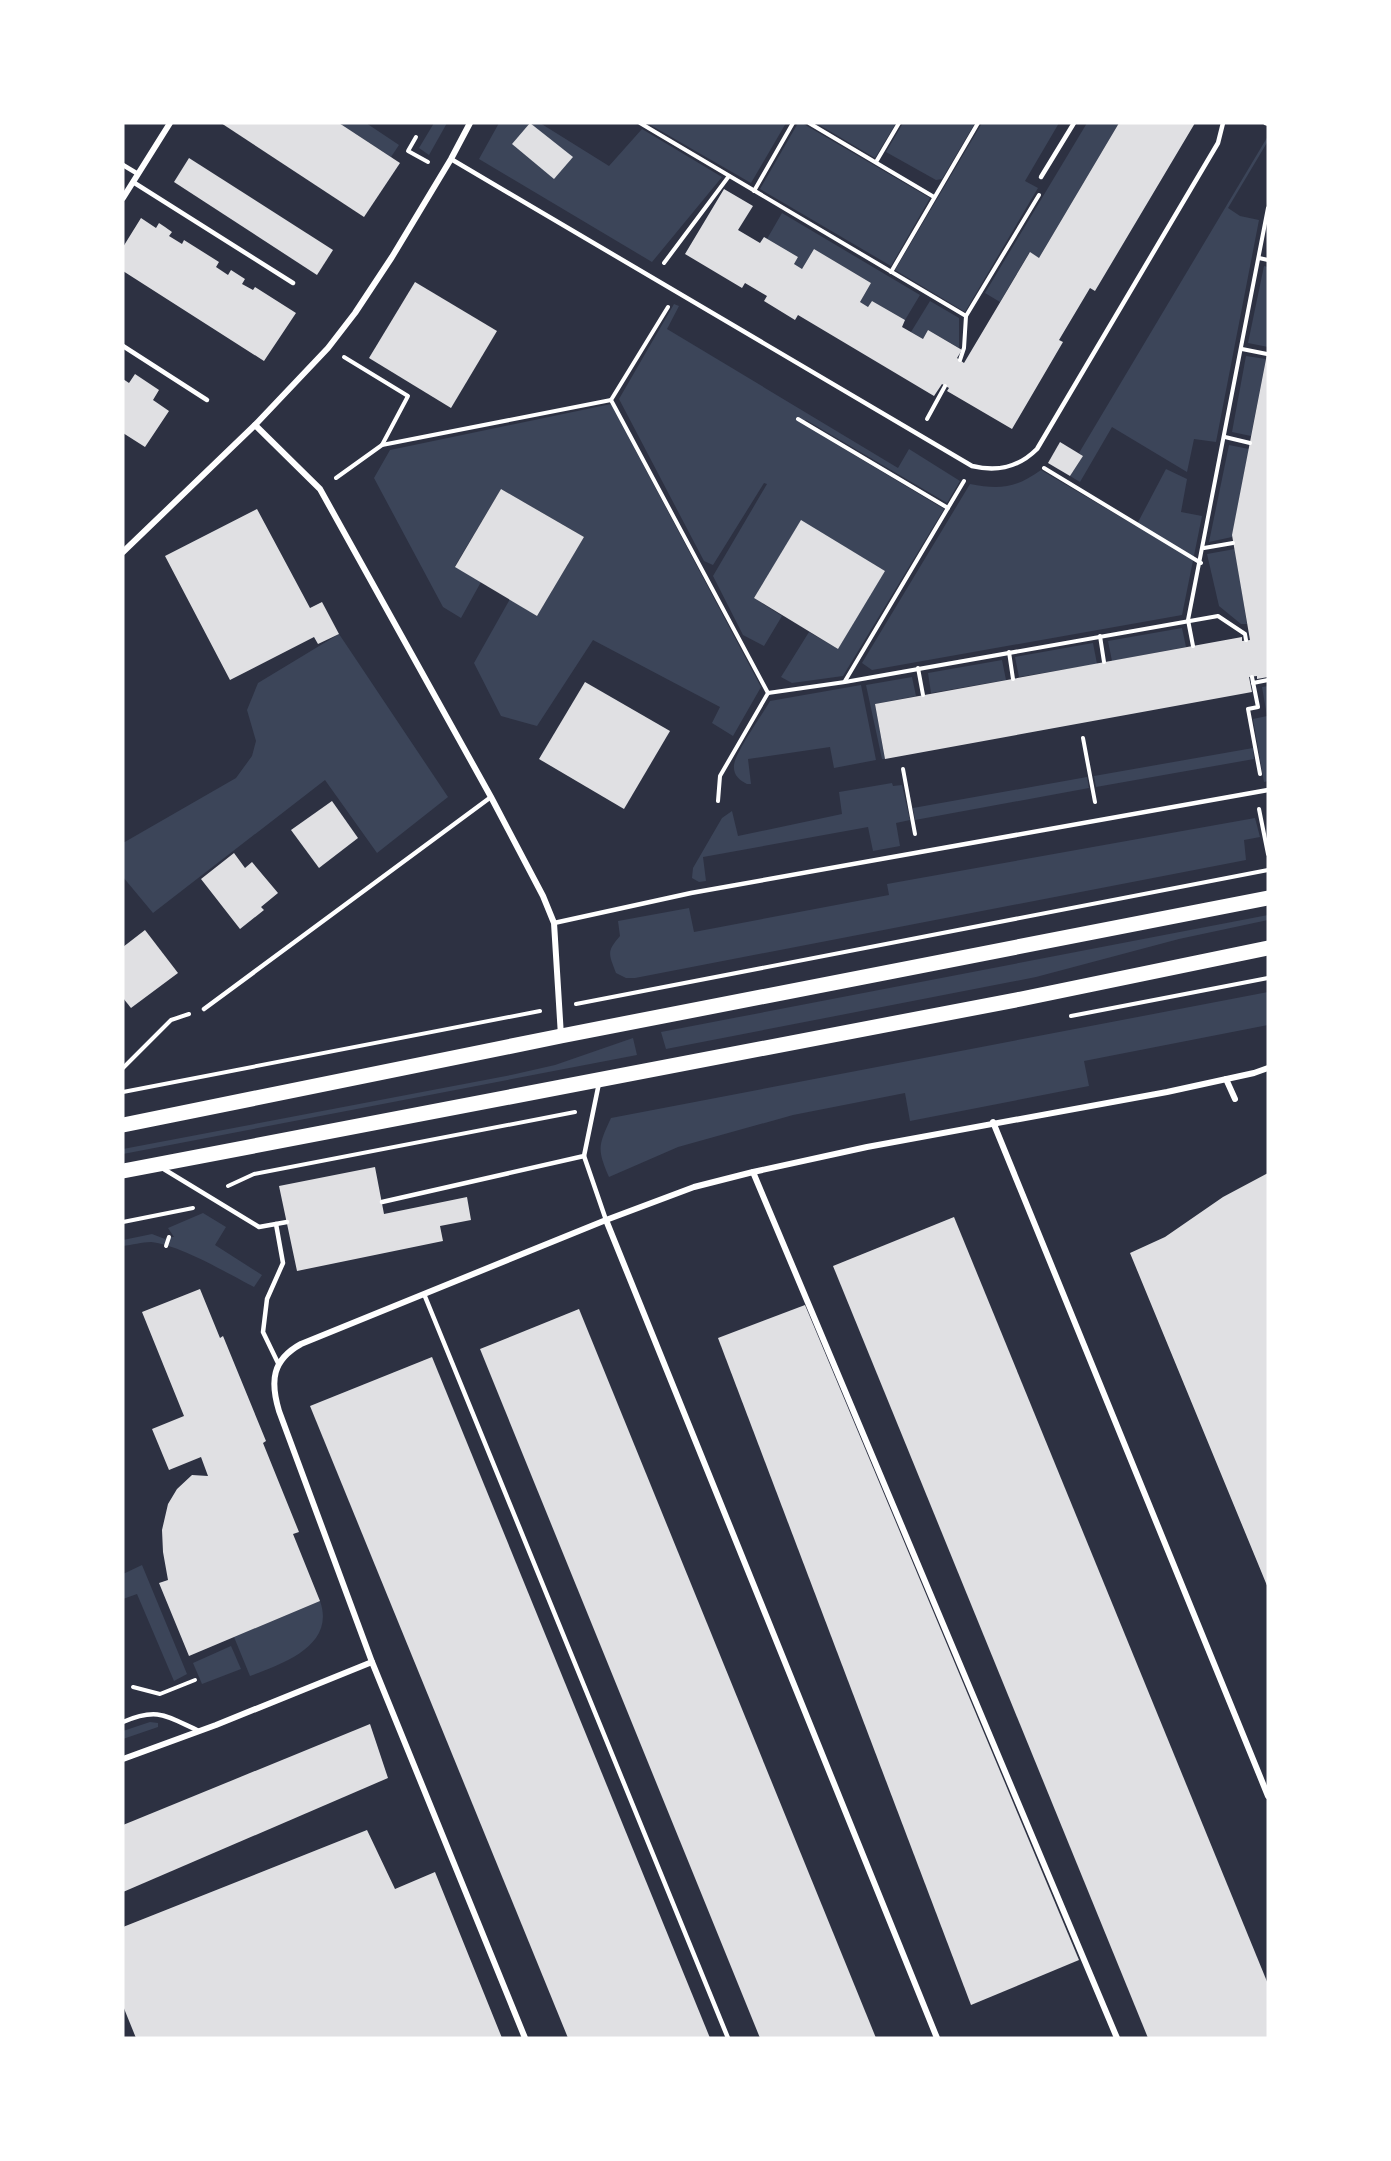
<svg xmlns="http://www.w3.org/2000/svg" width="1391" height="2161" font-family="Mulish,sans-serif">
	<rect width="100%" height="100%" fill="#2d3142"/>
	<!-- green -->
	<g fill="#3c4559">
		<path d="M339 123H366L399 145 391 157Z"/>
		<path d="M434 123H447L429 155 419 148Z"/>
		<path d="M499 123H540L609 166 642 129 722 177 652 262 479 159Z"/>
		<path d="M647 123H786L751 183Z"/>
		<path d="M798 123H802L930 198 891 266 760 189Z"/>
		<path d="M816 123H896L875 158Z"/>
		<path d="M903 123H975L942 179 936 180 886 152Z"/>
		<path d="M982 123H1059L1025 181 1038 188 965 312 895 270Z"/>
		<path d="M1087 123H1119L1039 258 1029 253 1000 302 985 293Z"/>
		<path d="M1268 136V141L1228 208 1240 216 1259 220 1216 442 1194 439 1187 472 1112 427 1080 482 1070 476 1083 456 1079 453Z"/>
		<path d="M782 213 920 295 905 320 872 301 868 307 860 302 871 283 814 249 802 269 794 264 798 257 767 239Z"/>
		<path d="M1264 266 1268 267V347L1248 343Z"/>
		<path d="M930 301 959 318V348L928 330 923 339 911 332Z"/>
		<path d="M674 304 679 306 667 329 898 468 909 449 960 481 947 503 806 420 803 424 944 509 843 676 792 683 781 677 809 632 838 649 885 571 801 521 754 598 782 616 764 646 743 635 713 576 767 484 764 483 713 565 704 561 619 399Z"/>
		<path d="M1246 356 1266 359 1251 436 1232 432Z"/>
		<path d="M611 404 761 687 733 736 712 723 720 707 593 640 537 726 501 716 474 663 510 599 537 616 584 537 501 489 455 566 481 582 461 618 443 607 374 478 390 450Z"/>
		<path d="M1229 445 1249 449 1232 537 1209 542Z"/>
		<path d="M1166 469 1187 479 1181 512 1202 516 1182 615 872 670 862 663 970 484C1000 490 1016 488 1041 470L1136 526Z"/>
		<path d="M1235 549 1247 624H1241L1219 606 1207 554Z"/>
		<path d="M1182 628 1186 647 1112 661 1108 641Z"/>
		<path d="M339 634 448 797 377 853 325 780 153 913 123 877V843L236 778 252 756 256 741 247 710 258 683Z"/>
		<path d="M1093 643 1097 664 1019 677 1015 657Z"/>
		<path d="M1002 660 1006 680 931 693 928 673Z"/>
		<path d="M912 677 916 696 875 704 885 759H882L866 685Z"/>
		<path d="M861 685 876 760 834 768 830 747 748 759 751 784H747C739 780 733 775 734 765 736 751 762 715 770 701Z"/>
		<path d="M1268 686V781L1264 782 1253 719 1267 716 1262 687Z"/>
		<path d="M1253 748 1254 759 1096 787 1094 776Z"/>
		<path d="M1087 777 1089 788 915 820 913 808Z"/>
		<path d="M892 783 893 786 902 785 910 820 896 823 900 846 873 851 868 827 703 857 706 881 699 882 692 878 693 868 722 818 732 811 738 836 842 814 839 792Z"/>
		<path d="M1255 818 1260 837 1244 840 1246 860 635 978H626L616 973C609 954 606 952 620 936L618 921 689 908 694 932 889 895 887 884Z"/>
		<path d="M1268 915V920L1179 939 1036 977 666 1049 661 1032Z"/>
		<path d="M1268 992V1025L1084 1061 1089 1086 910 1121 905 1093 793 1115 678 1147 609 1177C597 1149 598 1146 611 1118Z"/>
		<path d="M633 1038 637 1055 123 1154V1149L511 1075 555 1065Z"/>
		<path d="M203 1213 226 1227 215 1245 262 1275 254 1287C229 1274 178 1244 151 1242 142 1242 132 1245 123 1246V1240L152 1234 165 1239 167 1237H174L168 1228Z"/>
		<path d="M142 1565 187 1674 174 1681 137 1594 123 1599V1574Z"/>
		<path d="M320 1601C336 1646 282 1664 250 1676L234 1637Z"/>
		<path d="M231 1646 241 1669 202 1684 193 1663Z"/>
		<path d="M150 1722 158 1723V1727L123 1739V1731Z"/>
	</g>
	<!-- building -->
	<g fill="#e0e0e3">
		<path d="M221 123H339L400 163 364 217Z"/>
		<path d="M530 123 573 157 554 179 512 144Z"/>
		<path d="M1119 123H1195L1095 291 1090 288 1059 340 1063 342 1012 429 947 391 949 388 942 384 934 396 798 315 795 320 764 301 767 296 745 283 742 288 685 254 724 189 753 206 738 230 760 243 764 237 798 257 794 264 802 269 814 249 871 283 860 302 868 307 872 301 905 320 902 327 923 339 928 330 962 350 957 358 964 363 1030 252 1039 258Z"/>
		<path d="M189 158 333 250 317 275 174 182Z"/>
		<path d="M141 218 156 228 159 223 165 227 172 232 169 236 182 244 184 240 219 262 216 267 228 275 231 270 245 279 242 284 253 290 255 287 296 313 264 361 123 271V247Z"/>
		<path d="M415 282 497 331 451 408 369 358Z"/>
		<path d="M1267 354 1268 677 1257 679V676L1249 677 1252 692 885 759 875 704 1242 637V641L1250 640 1232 535Z"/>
		<path d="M135 374 159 390 153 400 169 411 145 447 123 433V379L129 383Z"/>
		<path d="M1060 442 1083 456 1070 476 1048 463Z"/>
		<path d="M501 489 584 537 537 616 455 567Z"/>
		<path d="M257 509 310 608 322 602 339 634 318 644 314 637 230 680 165 556Z"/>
		<path d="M801 520 885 571 838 649 754 598Z"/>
		<path d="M585 682 670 731 624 809 539 759Z"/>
		<path d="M332 801 358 838 319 868 291 830Z"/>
		<path d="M234 853 245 868 252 862 278 893 261 907 264 910 240 929 201 879Z"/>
		<path d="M145 930 178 973 131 1008 123 998V947Z"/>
		<path d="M375 1167 384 1214 467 1197 471 1220 440 1226 443 1241 297 1271 279 1186Z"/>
		<path d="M1268 1173V1588L1130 1253 1165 1237 1223 1197Z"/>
		<path d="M954 1217 1268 1984V2038H1148L833 1266Z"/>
		<path d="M200 1289 220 1338 223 1336 266 1441 263 1443 299 1532 293 1534 320 1601 189 1656 159 1583 168 1580 163 1552 162 1530 168 1504 177 1489 192 1475 208 1476 201 1457 169 1470 152 1429 184 1416 142 1312Z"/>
		<path d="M805 1305 1079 1960 971 2005 718 1338Z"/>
		<path d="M579 1309 876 2038H760L480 1349Z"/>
		<path d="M432 1357 710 2038H568L310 1406Z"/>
		<path d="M370 1724 388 1778 123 1892V1825Z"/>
		<path d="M367 1830 395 1889 435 1872 502 2038H136L123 2006V1927Z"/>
	</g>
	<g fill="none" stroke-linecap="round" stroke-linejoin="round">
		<!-- path -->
		<g stroke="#fff" stroke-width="4">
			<path d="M640 123 966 316"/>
			<path d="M809 123 934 197"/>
			<path d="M1265 123 1268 124"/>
			<path d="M416 137 408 151 428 162"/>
			<path d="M876 162 899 123"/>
			<path d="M754 191 793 123"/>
			<path d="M1259 258 1268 260"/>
			<path d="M664 263 729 176"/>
			<path d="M891 272 978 123"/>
			<path d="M668 307 611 400 768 693 720 776 718 801"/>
			<path d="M1242 349 1267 354"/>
			<path d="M344 357 408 396 382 445"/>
			<path d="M960 360 964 348 966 316 1039 195"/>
			<path d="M798 419 948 508"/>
			<path d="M927 419 945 386"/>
			<path d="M1225 437 1250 443"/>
			<path d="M1044 468 1201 563"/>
			<path d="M336 478 382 445 611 400"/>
			<path d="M1204 548 1233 543"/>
			<path d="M1100 636 1104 662"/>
			<path d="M1193 646 1188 620 1268 208"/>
			<path d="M1009 652 1013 679"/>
			<path d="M918 668 923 695"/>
			<path d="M1252 677 1258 707 1248 709 1260 774"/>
			<path d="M845 681 964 481"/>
			<path d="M1253 683 1268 680"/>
			<path d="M768 693 845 682 1218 616 1245 634 1246 640"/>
			<path d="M1083 738 1095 802"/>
			<path d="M903 769 915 834"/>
			<path d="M1259 809 1268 854"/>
			<path d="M576 1004 1268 870"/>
			<path d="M1071 1016 1268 978"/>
			<path d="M123 1068 171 1020 189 1014"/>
			<path d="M123 1092 540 1011"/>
			<path d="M228 1186 254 1174 575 1112"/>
			<path d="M123 1222 193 1208"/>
			<path d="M166 1246 169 1237"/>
			<path d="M133 1687 160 1694 195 1680"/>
		</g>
		<!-- service -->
		<g stroke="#fff" stroke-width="4.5">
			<path d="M451 159 972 466C997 472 1018 468 1037 449L1218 143 1223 123"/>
			<path d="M123 165 138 174"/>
			<path d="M1041 177 1074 123"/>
			<path d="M133 182 293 283"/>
			<path d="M123 346 207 400"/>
			<path d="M554 923 691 893 1268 790"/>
			<path d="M204 1009 491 797"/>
			<path d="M584 1156 606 1220"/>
			<path d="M162 1168 259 1227 287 1222"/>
			<path d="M382 1202 584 1156 599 1083"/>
			<path d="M276 1224 283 1263 267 1299 263 1332 278 1363"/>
			<path d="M424 1294 728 2038"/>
			<path d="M123 1722C158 1707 166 1716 199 1731"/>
		</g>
		<!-- minor -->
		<g stroke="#fff" stroke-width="6">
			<path d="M123 198 170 123"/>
			<path d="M255 425 320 489 491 797 543 896 554 923 561 1036"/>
			<path d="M123 552 255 425 328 348 355 313 392 257 451 159 470 123"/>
			<path d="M1226 1079 1235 1099"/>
			<path d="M993 1122 1268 1796"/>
			<path d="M753 1172 1117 2038"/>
			<path d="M606 1220 937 2038"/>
			<path d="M123 1759 216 1725 372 1662"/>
			<path d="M525 2038 372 1662 279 1411C270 1381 272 1360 301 1344L606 1220 694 1187 753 1172 867 1147 1167 1092 1254 1073 1268 1068"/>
		</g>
		<!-- primary -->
		<g stroke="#fff" stroke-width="15">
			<path d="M123 1125 561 1036 1268 898"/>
			<path d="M123 1171 1021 999 1268 948"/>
		</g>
	</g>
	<!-- border -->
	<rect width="1391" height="2161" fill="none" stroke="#ffffff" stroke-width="249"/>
</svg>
